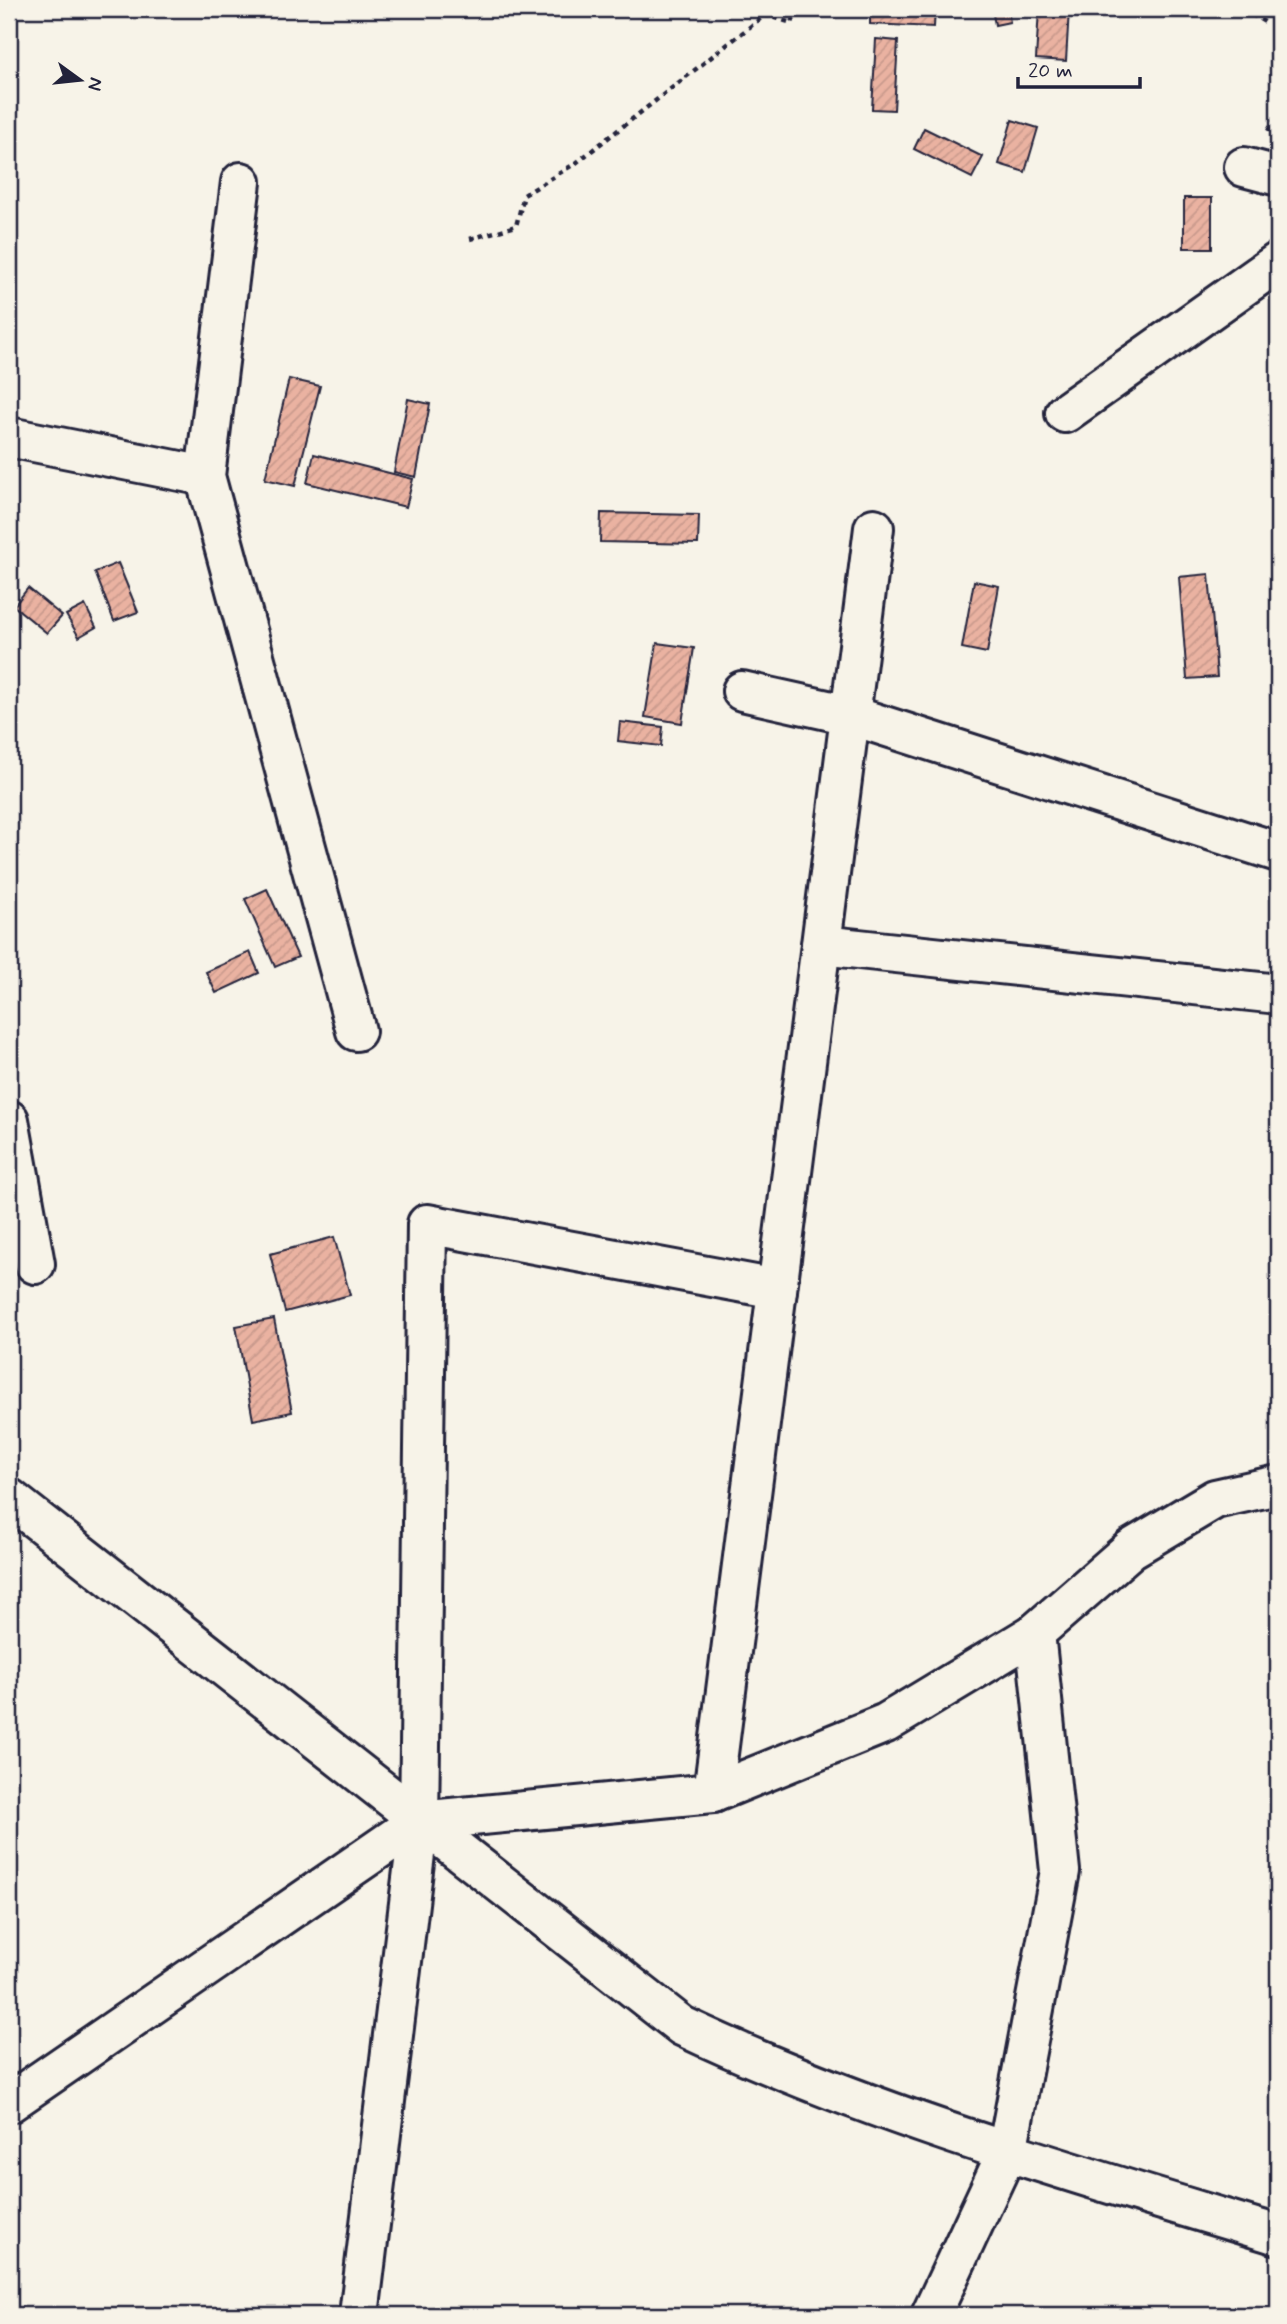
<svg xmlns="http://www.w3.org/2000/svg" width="1287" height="2324" font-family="Mynerve,sans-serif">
	<defs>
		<pattern id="building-hatch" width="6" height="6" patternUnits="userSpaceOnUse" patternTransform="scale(1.75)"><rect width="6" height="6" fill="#eab2a1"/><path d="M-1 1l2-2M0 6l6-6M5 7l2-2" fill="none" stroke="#c8998c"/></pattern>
	</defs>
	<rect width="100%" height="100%" fill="#f7f3e8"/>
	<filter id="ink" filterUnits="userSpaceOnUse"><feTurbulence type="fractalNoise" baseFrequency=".0143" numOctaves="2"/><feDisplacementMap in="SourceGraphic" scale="14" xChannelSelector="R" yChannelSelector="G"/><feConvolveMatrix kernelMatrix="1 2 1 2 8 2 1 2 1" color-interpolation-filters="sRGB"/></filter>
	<g filter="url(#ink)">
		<!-- building -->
		<g fill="url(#building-hatch)" stroke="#22223b" stroke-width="2">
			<path d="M870 9H935L934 27 870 24Z"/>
			<path d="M992 9H1008L1010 22 995 25Z"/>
			<path d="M1039 9H1069L1066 61 1036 59Z"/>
			<path d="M876 39 898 41 894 110 872 109Z"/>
			<path d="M1012 120 1038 128 1025 172 999 164Z"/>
			<path d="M924 128 983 157 972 178 914 149Z"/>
			<rect x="1184" y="198" width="28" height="50"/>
			<path d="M289 379 320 386 295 486 265 479Z"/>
			<path d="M408 399 430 404 416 477 394 472Z"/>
			<path d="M314 454 413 479 406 507 307 483Z"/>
			<path d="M601 513 699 515 698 544 600 542Z"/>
			<path d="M118 563 138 612 114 621 95 572Z"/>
			<path d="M1209 574 1217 677 1187 679 1179 577Z"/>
			<path d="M974 581 999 586 987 653 962 648Z"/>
			<path d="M28 588 62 616 47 633 14 606Z"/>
			<path d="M85 605 96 627 79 637 66 615Z"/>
			<path d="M657 643 694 648 682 723 645 717Z"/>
			<path d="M620 722 663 727 661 746 618 741Z"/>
			<path d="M267 889 298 957 275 967 245 899Z"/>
			<path d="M250 952 259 973 216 993 206 972Z"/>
			<path d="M334 1237 350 1295 285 1312 270 1254Z"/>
			<path d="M274 1319 292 1412 253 1420 236 1326Z"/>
		</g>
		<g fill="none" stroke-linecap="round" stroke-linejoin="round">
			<!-- minor casing -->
			<g stroke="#22223b" stroke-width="44">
				<g id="minor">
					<path d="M1244 167 1278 176"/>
					<path d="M241 182 205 476 356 1031"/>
					<path d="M1065 413 1278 262"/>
					<path d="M9 437 205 476"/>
					<path d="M742 691 850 715 1278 852"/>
					<path d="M821 945 1278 994"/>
					<path d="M9 1120 35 1264"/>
					<path d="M9 1498 682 2026C872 2116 1077 2174 1278 2235"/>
					<path d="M713 1793 874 528"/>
					<path d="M9 2103 419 1821 713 1793 886 1723 1035 1633 1131 1549 1215 1499 1278 1485"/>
					<path d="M359 2315 419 1821 427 1224 777 1289"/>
					<path d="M931 2315 1007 2152 1060 1871 1035 1633"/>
				</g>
			</g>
			<!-- path -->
			<g stroke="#22223b" stroke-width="4.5" stroke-dasharray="5 5" stroke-linecap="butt">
				<path d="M1243 9 1278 30"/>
				<path d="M1268 131 1278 114"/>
				<path d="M470 239 516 226 524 195 576 163 765 15 792 23 797 9"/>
			</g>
			<!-- minor -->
			<use href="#minor" stroke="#f7f3e8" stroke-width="38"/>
		</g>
	</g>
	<!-- margin -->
	<rect width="1287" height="2324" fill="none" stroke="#f7f3e8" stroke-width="35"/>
	<rect x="18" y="18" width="1252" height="2289" fill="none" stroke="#22223b" stroke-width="2.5" filter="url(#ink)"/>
	<!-- north arrow -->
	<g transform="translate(80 80) rotate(105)" stroke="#f7f3e8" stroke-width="5" paint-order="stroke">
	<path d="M0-5L12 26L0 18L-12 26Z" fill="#22223b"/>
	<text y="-10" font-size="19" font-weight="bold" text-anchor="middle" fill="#22223b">N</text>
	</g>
	<!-- scale -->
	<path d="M1018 77v10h122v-10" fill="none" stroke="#22223b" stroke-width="3.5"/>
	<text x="1028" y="77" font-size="21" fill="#22223b" stroke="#f7f3e8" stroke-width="5" paint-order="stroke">20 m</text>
</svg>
